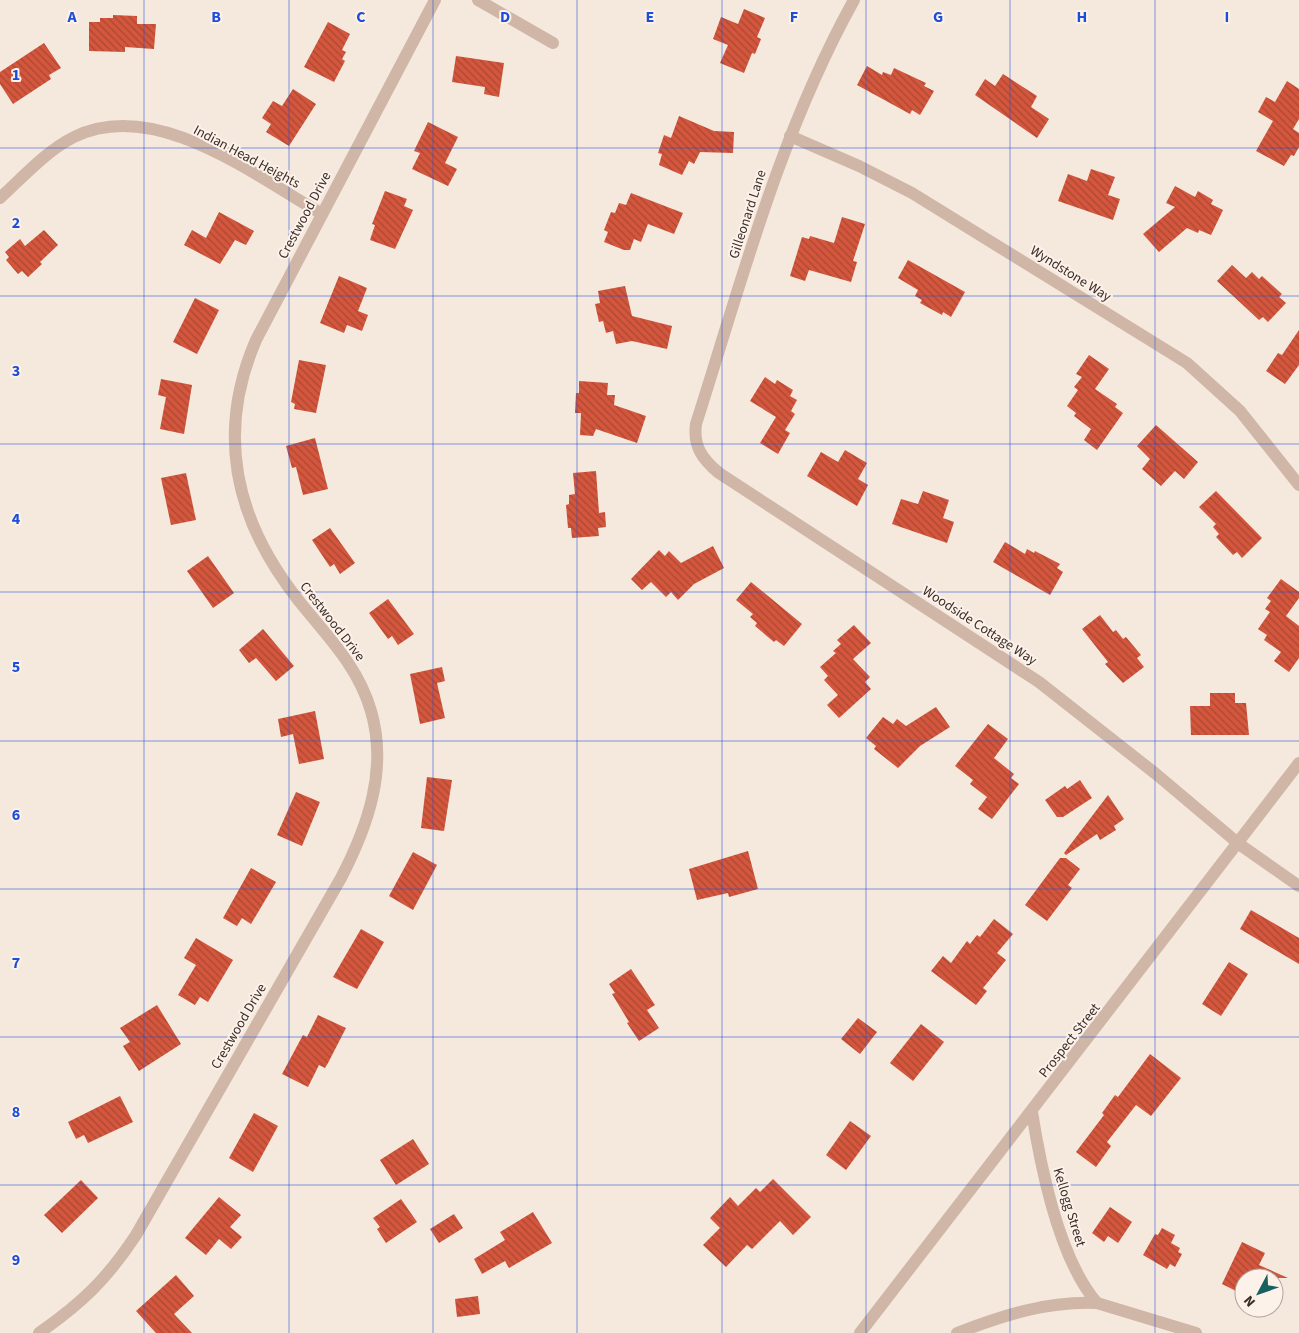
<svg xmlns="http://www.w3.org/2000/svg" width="1299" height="1333" font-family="'Source Sans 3',sans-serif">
	<defs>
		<pattern id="building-back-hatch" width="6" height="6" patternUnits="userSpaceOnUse" patternTransform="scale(1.25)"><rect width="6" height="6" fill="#d3563d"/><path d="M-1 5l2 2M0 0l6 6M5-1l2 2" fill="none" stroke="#ac4833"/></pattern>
	</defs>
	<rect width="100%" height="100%" fill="#f5e8dd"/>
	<!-- building -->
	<g fill="url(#building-back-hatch)">
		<path d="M744 9 765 18 757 37 761 39 755 54 752 53 744 73 720 63 728 45 713 39 721 17 738 24Z"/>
		<path d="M113 15 137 16V24H156L154 49 125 47V52L89 51V22H100V18H113Z"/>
		<path d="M328 22 350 34 342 50 346 52 342 59 345 61 334 82 304 67Z"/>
		<path d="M44 43 61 68 49 75 51 79 13 104 0 84V72Z"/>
		<path d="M456 56 504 63 499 97 484 94 485 87 452 82Z"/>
		<path d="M867 66 882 75 883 72 891 75 894 68 926 83 924 86 934 91 920 115 912 110 910 114 857 85Z"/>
		<path d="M1003 74 1037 96 1031 107 1049 119 1037 138 975 95 985 79 995 86Z"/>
		<path d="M1287 81 1299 89V119L1293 129 1299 133V147L1294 156 1291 155 1284 166 1256 151 1273 121 1258 112 1266 97 1275 102Z"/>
		<path d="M293 89 316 104 289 146 266 132 271 124 262 118 273 101 282 106Z"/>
		<path d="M679 116 714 131 734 132 733 153 700 152 694 164 689 161 682 175 659 165 662 154 658 153 664 135 671 138Z"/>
		<path d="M428 122 458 137 445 163 457 169 448 186 412 169 420 153 414 151Z"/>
		<path d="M1091 169 1115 177 1108 195 1120 199 1113 220 1058 201 1068 174 1087 181Z"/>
		<path d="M1175 186 1195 197 1198 191 1213 200 1211 204 1223 210 1211 235 1199 230 1198 233 1187 228 1159 252 1143 234 1175 207 1166 203Z"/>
		<path d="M385 191 407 199 404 206 413 210 395 249 370 240 375 225 372 224Z"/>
		<path d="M631 193 683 213 674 234 648 224 641 242 634 239 630 250H624L604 242 608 232 604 230 611 212 615 213 619 203 626 205Z"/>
		<path d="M219 212 254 231 246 245 235 240 220 264 184 245 192 230 206 238Z"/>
		<path d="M842 217 865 224 853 261 857 262 851 282 809 270 805 281 790 276 802 237 809 239 810 236 834 243Z"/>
		<path d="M44 230 58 245 40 262 42 264 28 277 22 271 18 274 6 260 9 257 5 252 20 239 25 246Z"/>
		<path d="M908 260 965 292 951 317 943 312 942 315 920 303 922 300 915 296 918 290 898 278Z"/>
		<path d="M1232 265 1246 278 1252 272 1259 279 1262 276 1282 294 1279 297 1286 303 1268 322 1263 317 1259 320 1217 281Z"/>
		<path d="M339 276 367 288 358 311 368 315 362 331 347 325 344 333 320 323Z"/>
		<path d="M625 286 632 316 672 326 667 349 632 341 616 344 613 331 606 333 603 321 599 322 595 304 600 303 598 291Z"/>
		<path d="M195 298 219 310 197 354 173 342Z"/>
		<path d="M1299 330V365L1285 384 1266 371 1278 353 1282 355Z"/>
		<path d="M1089 355 1109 369 1095 389 1117 404 1115 407 1123 413 1097 450 1084 440 1091 429 1074 416 1076 413 1067 406 1078 390 1074 387 1082 377 1076 374Z"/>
		<path d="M299 360 326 365 316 413 294 409 295 404 291 402Z"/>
		<path d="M765 377 775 384 777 380 793 390 790 396 797 400 791 411 795 414 785 430 790 433 778 454 760 443 776 417 750 401Z"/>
		<path d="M161 379 192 385 184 434 160 429 166 397 158 395Z"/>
		<path d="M579 381 608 383 607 395H615L614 405 646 416 637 443 596 429 593 436 580 435 581 413H575L576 393H579Z"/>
		<path d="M1156 425 1198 462 1184 479 1175 471 1161 486 1142 469 1150 459 1137 446Z"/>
		<path d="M315 438 328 489 303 495 296 467 292 468 286 446Z"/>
		<path d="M845 450 867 463 858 479 868 485 857 506 807 476 821 452 838 462Z"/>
		<path d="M596 471 599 513 605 512 606 527 598 528 599 536 572 538 571 528H568L566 505 569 504V495L575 494 573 473Z"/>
		<path d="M186 473 196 520 171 525 161 478Z"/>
		<path d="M923 491 949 500 943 518 954 522 947 543 892 524 901 499 918 504Z"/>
		<path d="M1216 491 1262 538 1242 558 1237 552 1233 555 1216 537 1219 534 1213 527 1216 524 1199 507Z"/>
		<path d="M330 528 355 563 340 574 334 564 330 567 312 540Z"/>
		<path d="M1005 542 1025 554 1027 549 1034 553 1035 551 1060 564 1057 568 1063 572 1050 595 993 562Z"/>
		<path d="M713 546 724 568 694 584 678 600 671 592 666 597 651 582 642 590 631 579 659 550 665 556 669 551 681 563Z"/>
		<path d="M208 556 234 593 213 608 187 571Z"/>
		<path d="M1281 579 1299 592V598L1286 616 1299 626V658L1289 672 1274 661 1281 652 1264 640 1267 635 1258 629 1270 612 1265 609 1271 601 1267 598Z"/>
		<path d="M751 582 802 624 784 646 776 640 774 642 755 626 757 623 750 617 753 614 736 600Z"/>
		<path d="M388 599 414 634 398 645 392 636 388 639 369 613Z"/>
		<path d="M1100 615 1113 632 1116 630 1123 639 1126 637 1141 655 1137 658 1144 667 1123 683 1105 664 1108 662 1082 629Z"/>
		<path d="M854 625 871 643 853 659 870 677 865 682 871 689 839 718 827 705 838 695 824 680 828 676 820 667 836 653 833 651 841 644 837 640Z"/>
		<path d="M263 629 294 666 276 681 256 658 249 663 239 650Z"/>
		<path d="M442 667 445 681 437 683 445 718 420 724 410 674Z"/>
		<path d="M1210 693H1235V703H1246L1249 735H1191L1190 706H1210Z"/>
		<path d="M936 707 950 727 920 746 898 768 874 749 876 746 866 738 883 717 893 724 897 719 906 726Z"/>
		<path d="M315 711 324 759 299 764 293 734 281 737 278 719Z"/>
		<path d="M988 724 1008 739 994 758 1014 774 1011 778 1019 784 992 819 978 809 987 797 970 784 973 780 955 766Z"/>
		<path d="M427 777 452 780 444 831 421 828Z"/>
		<path d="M1080 780 1092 798 1063 817H1057L1045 800 1065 786 1067 789Z"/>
		<path d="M296 792 320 802 302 846 277 835Z"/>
		<path d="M1108 795 1124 819 1114 826 1116 830 1100 840 1097 834 1066 855 1064 853Z"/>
		<path d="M748 851 758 889 729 897 728 893 697 900 689 869Z"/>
		<path d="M413 852 437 865 413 910 389 896Z"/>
		<path d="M1060 858H1066L1080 869 1068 885 1072 888 1047 921 1025 905Z"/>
		<path d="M251 868 276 882 251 924 242 918 237 926 223 918Z"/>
		<path d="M1251 910 1299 938V964L1240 929Z"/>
		<path d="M994 919 1013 934 997 953 1006 960 983 988 987 991 976 1005 931 971 943 956 951 963 967 941 970 944 977 935 980 937Z"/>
		<path d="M361 929 384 942 357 989 333 977Z"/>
		<path d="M196 938 233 960 208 1002 200 997 195 1005 178 995 196 965 184 958Z"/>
		<path d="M1229 962 1248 974 1221 1016 1202 1004Z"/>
		<path d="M631 969 655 1005 647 1010 659 1028 639 1041 627 1023 629 1022 612 994 615 993 609 984Z"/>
		<path d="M157 1005 181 1044 139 1071 123 1046 130 1042 120 1028Z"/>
		<path d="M318 1015 346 1028 328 1063 325 1068 319 1065 308 1087 282 1074 303 1035 307 1037Z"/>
		<path d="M858 1018 877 1032 860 1054 841 1039Z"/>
		<path d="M921 1024 944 1042 913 1081 890 1063Z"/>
		<path d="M1150 1054 1181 1078 1151 1116 1136 1105 1107 1142 1111 1146 1096 1167 1076 1152 1104 1115 1102 1113 1115 1095 1118 1097Z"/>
		<path d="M120 1096 133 1122 88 1143 84 1135 76 1139 68 1122Z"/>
		<path d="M254 1113 278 1126 253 1172 229 1158Z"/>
		<path d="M850 1121 871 1136 846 1170 826 1155Z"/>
		<path d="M413 1139 429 1164 396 1185 380 1160Z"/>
		<path d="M773 1179 811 1217 793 1235 780 1221 752 1249 747 1245 726 1267 703 1245 720 1228 710 1218 730 1197 738 1206 756 1188 760 1192Z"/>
		<path d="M81 1180 98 1198 62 1233 44 1215Z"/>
		<path d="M219 1197 241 1215 230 1227 242 1237 231 1249 219 1239 206 1255 185 1238Z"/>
		<path d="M401 1199 417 1222 386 1243 377 1229 380 1227 373 1218Z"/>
		<path d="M1110 1207 1132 1222 1118 1243 1108 1236 1104 1242 1092 1233Z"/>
		<path d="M533 1212 552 1243 509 1268 505 1261 482 1274 474 1259 505 1240 500 1232Z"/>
		<path d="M454 1214 463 1228 439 1243 430 1229Z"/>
		<path d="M1162 1228 1175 1235 1171 1243 1180 1248 1178 1252 1182 1254 1175 1267 1170 1264 1167 1269 1143 1255 1155 1234 1158 1235Z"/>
		<path d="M1242 1242 1265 1253 1259 1265 1288 1278H1244V1295L1222 1284Z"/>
		<path d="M176 1275 194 1296 174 1314 192 1333H156L136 1311Z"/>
		<path d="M478 1296 480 1314 457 1317 455 1299Z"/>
	</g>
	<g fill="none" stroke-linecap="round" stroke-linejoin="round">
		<!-- minor -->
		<g stroke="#cfb6a7" stroke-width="12">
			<path d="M478 0 553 43"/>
			<path d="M854 0C780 133 742 280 696 424 693 446 702 459 719 473L1039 682 1156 774 1239 844 1299 886"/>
			<path d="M790 136 859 166 912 193 1187 363 1240 411 1299 485"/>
			<path d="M0 198C23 177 46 151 74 137 155 97 254 175 322 214"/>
			<path d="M1032 1112C1041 1169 1059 1259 1097 1303L1196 1333"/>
			<path d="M39 1333C82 1303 107 1279 136 1235L341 878C368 826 388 769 371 711 358 666 327 636 299 601 236 522 215 435 256 340L435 0"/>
			<path d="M957 1333C1004 1315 1047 1301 1097 1303"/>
		</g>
		<!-- tertiary -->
		<path stroke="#cfb6a7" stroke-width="12" d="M860 1333 1299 763"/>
	</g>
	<!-- grid -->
	<path fill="none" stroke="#1d4ed8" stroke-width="1" stroke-opacity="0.55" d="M144 0V1333M289 0V1333M433 0V1333M577 0V1333M722 0V1333M866 0V1333M1010 0V1333M1155 0V1333M0 148H1299M0 296H1299M0 444H1299M0 592H1299M0 741H1299M0 889H1299M0 1037H1299M0 1185H1299"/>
	<g text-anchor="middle" stroke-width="4" stroke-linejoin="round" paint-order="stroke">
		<!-- street labels -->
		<g font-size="14" fill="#3b2d28" stroke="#fcf2ea">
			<text transform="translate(247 156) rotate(28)" y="5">Indian Head Heights</text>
			<text transform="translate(747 214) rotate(-72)" y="5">Gilleonard Lane</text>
			<text transform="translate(304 215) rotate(-62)" y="5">Crestwood Drive</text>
			<text transform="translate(1071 273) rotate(32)" y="5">Wyndstone Way</text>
			<text transform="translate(333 621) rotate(52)" y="5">Crestwood Drive</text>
			<text transform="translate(980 625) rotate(33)" y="5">Woodside Cottage Way</text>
			<text transform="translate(238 1026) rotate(-60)" y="5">Crestwood Drive</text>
			<text transform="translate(1069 1040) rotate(-52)" y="5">Prospect Street</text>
			<text transform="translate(1070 1207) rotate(73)" y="5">Kellogg Street</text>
		</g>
	</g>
	<g font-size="16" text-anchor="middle" font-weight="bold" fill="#1d4ed8" stroke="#fcf2ea" stroke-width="4" stroke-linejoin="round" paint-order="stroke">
		<text x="72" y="22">A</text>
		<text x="216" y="22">B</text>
		<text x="361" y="22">C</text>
		<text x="505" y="22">D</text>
		<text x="650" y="22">E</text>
		<text x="794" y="22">F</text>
		<text x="938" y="22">G</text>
		<text x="1082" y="22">H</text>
		<text x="1227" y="22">I</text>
		<text x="16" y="80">1</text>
		<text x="16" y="228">2</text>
		<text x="16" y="376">3</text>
		<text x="16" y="524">4</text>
		<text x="16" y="672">5</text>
		<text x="16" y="820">6</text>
		<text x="16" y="968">7</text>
		<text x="16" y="1117">8</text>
		<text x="16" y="1265">9</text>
	</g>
	<!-- north arrow -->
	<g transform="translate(1259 1293) rotate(229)"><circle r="24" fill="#fcf2ea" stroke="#afa39c"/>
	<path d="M0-4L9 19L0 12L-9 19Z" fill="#196160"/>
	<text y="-8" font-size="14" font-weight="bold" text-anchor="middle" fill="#3b2d28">N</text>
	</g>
</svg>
